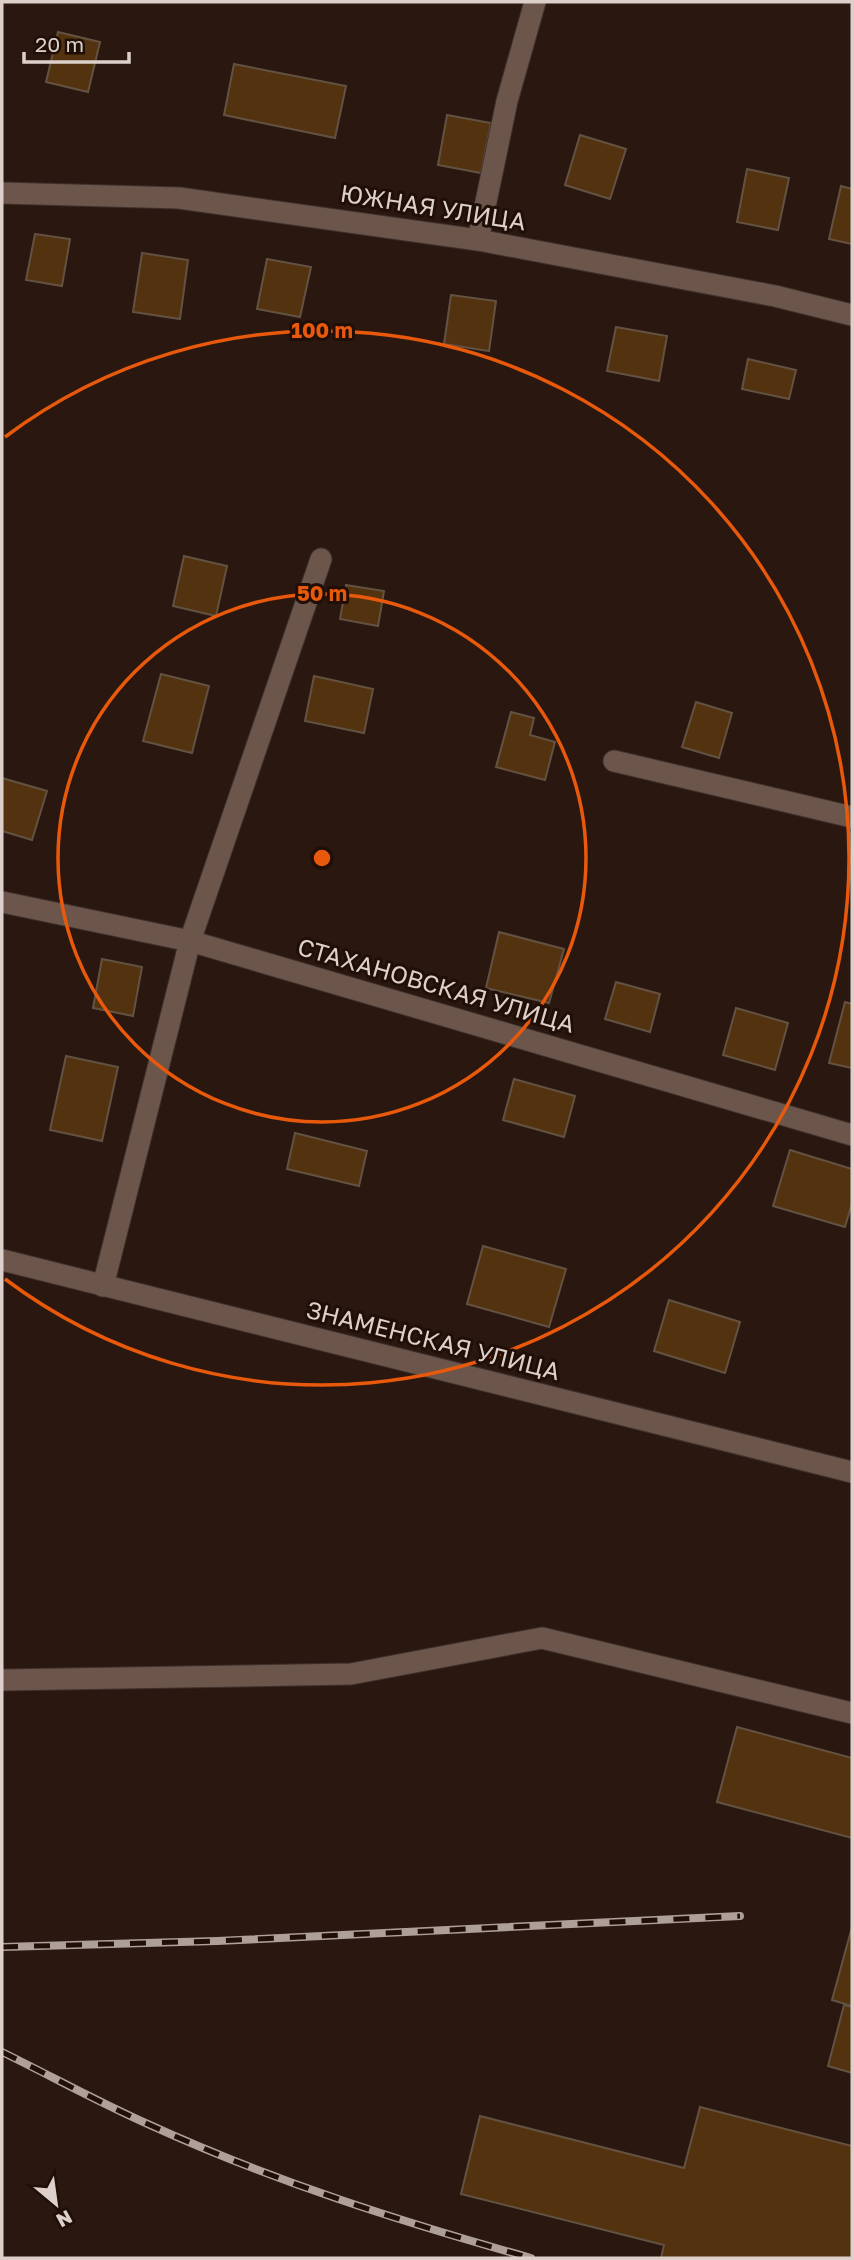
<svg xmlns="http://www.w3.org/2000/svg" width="854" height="2260" font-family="'Golos Text',sans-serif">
	<rect width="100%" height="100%" fill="#2a1810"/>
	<!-- building -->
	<g fill="#53330f" stroke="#635242" stroke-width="2">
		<path d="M58 32 100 42 88 92 46 82Z"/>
		<path d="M234 64 346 86 335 138 224 115Z"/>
		<path d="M447 115 491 123 481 173 438 165Z"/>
		<path d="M580 135 626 149 610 199 565 185Z"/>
		<path d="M747 169 789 178 778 230 737 222Z"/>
		<path d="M841 186 852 189V244L829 239Z"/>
		<path d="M35 234 70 239 62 286 26 280Z"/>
		<path d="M142 253 188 260 180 319 133 312Z"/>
		<path d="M267 259 311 267 300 317 257 309Z"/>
		<path d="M451 295 496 301 489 351 444 344Z"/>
		<path d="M616 327 667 336 659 381 607 371Z"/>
		<path d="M748 359 796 370 789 399 742 389Z"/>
		<path d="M184 556 227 566 216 616 173 606Z"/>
		<path d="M346 585 384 591 378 626 340 619Z"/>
		<path d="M161 674 209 686 192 753 143 741Z"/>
		<path d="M314 676 373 689 364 733 305 721Z"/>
		<path d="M696 702 732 713 719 758 682 747Z"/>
		<path d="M511 712 534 718 530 735 555 742 545 780 496 767Z"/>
		<path d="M2 778 47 791 32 840 2 831Z"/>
		<path d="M499 932 564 949 549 1003 486 988Z"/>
		<path d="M102 959 142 967 133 1016 93 1008Z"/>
		<path d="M616 982 660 994 650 1032 605 1019Z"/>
		<path d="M845 1002 852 1004V1068L829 1063Z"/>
		<path d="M736 1008 788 1023 775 1070 723 1055Z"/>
		<path d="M66 1056 118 1067 102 1141 50 1130Z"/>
		<path d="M514 1079 575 1096 564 1137 503 1120Z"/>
		<path d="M295 1133 367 1151 359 1186 287 1169Z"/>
		<path d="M790 1150 852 1169V1203L845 1227 773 1206Z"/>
		<path d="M483 1246 566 1269 549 1327 467 1304Z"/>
		<path d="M669 1300 740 1322 725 1373 654 1351Z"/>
		<path d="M737 1727 852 1758V1838L717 1802Z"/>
		<path d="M852 1927V2006L832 2000Z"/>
		<path d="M844 2005 852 2007V2073L828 2066Z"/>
		<path d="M700 2107 852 2146V2258H661L664 2245 461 2194 480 2116 684 2168Z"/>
	</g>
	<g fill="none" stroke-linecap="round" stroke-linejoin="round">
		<!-- minor casing -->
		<g stroke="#3f312d" stroke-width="23">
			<g id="minor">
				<path d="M2 193 179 198 478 240 775 296 852 315"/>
				<path d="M478 240 507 101 535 2"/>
				<path d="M614 761 852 817"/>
				<path d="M2 902 190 941 852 1135"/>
				<path d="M2 1260 852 1472"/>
				<path d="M103 1286 190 941 321 559"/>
				<path d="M2 1680 351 1674 542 1638 852 1713"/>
			</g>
		</g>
		<!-- minor -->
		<use href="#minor" stroke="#6c564c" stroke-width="21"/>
		<!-- rail casing -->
		<g stroke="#aea099" stroke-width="8">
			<g id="rail">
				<path d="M2 1947 217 1941 740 1916"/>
				<path d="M2 2052C51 2076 100 2103 150 2125 273 2181 402 2222 531 2258"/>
			</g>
		</g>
		<!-- rail -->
		<use href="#rail" stroke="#200f07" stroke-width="5" stroke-dasharray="16" stroke-linecap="butt"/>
	</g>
	<!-- distance rings -->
	<g fill="none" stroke="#e8590c" stroke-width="3.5">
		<circle cx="322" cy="858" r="264"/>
		<path d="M5 437A527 527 0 1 1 5 1279"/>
	</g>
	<g text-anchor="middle" stroke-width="6" stroke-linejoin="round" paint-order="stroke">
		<!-- street labels -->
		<g font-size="24" fill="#ddd0ca" stroke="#200f07">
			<text transform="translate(433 208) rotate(9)" y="8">ЮЖНАЯ УЛИЦА</text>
			<text transform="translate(436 986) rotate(16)" y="8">СТАХАНОВСКАЯ УЛИЦА</text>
			<text transform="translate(433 1341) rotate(14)" y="8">ЗНАМЕНСКАЯ УЛИЦА</text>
		</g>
	</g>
	<circle cx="322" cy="858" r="10" fill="#e8590c" stroke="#200f07" stroke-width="3.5"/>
	<g font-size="21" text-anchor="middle" font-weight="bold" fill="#e8590c" stroke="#200f07" stroke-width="6" stroke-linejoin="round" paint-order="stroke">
		<text x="322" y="338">100 m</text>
		<text x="322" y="601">50 m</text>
	</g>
	<!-- border -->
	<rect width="854" height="2260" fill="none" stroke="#ddd0ca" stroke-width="7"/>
	<!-- north arrow -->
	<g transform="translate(56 2204) rotate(151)" stroke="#200f07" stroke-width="5" paint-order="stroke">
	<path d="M0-5L12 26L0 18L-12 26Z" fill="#ddd0ca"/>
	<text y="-10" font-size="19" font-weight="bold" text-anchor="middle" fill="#ddd0ca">N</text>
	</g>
	<!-- scale -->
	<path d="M24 52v10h105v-10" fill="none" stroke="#ddd0ca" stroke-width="3.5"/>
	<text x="35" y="52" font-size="21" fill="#ddd0ca" stroke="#200f07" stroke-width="5" paint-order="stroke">20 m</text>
</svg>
